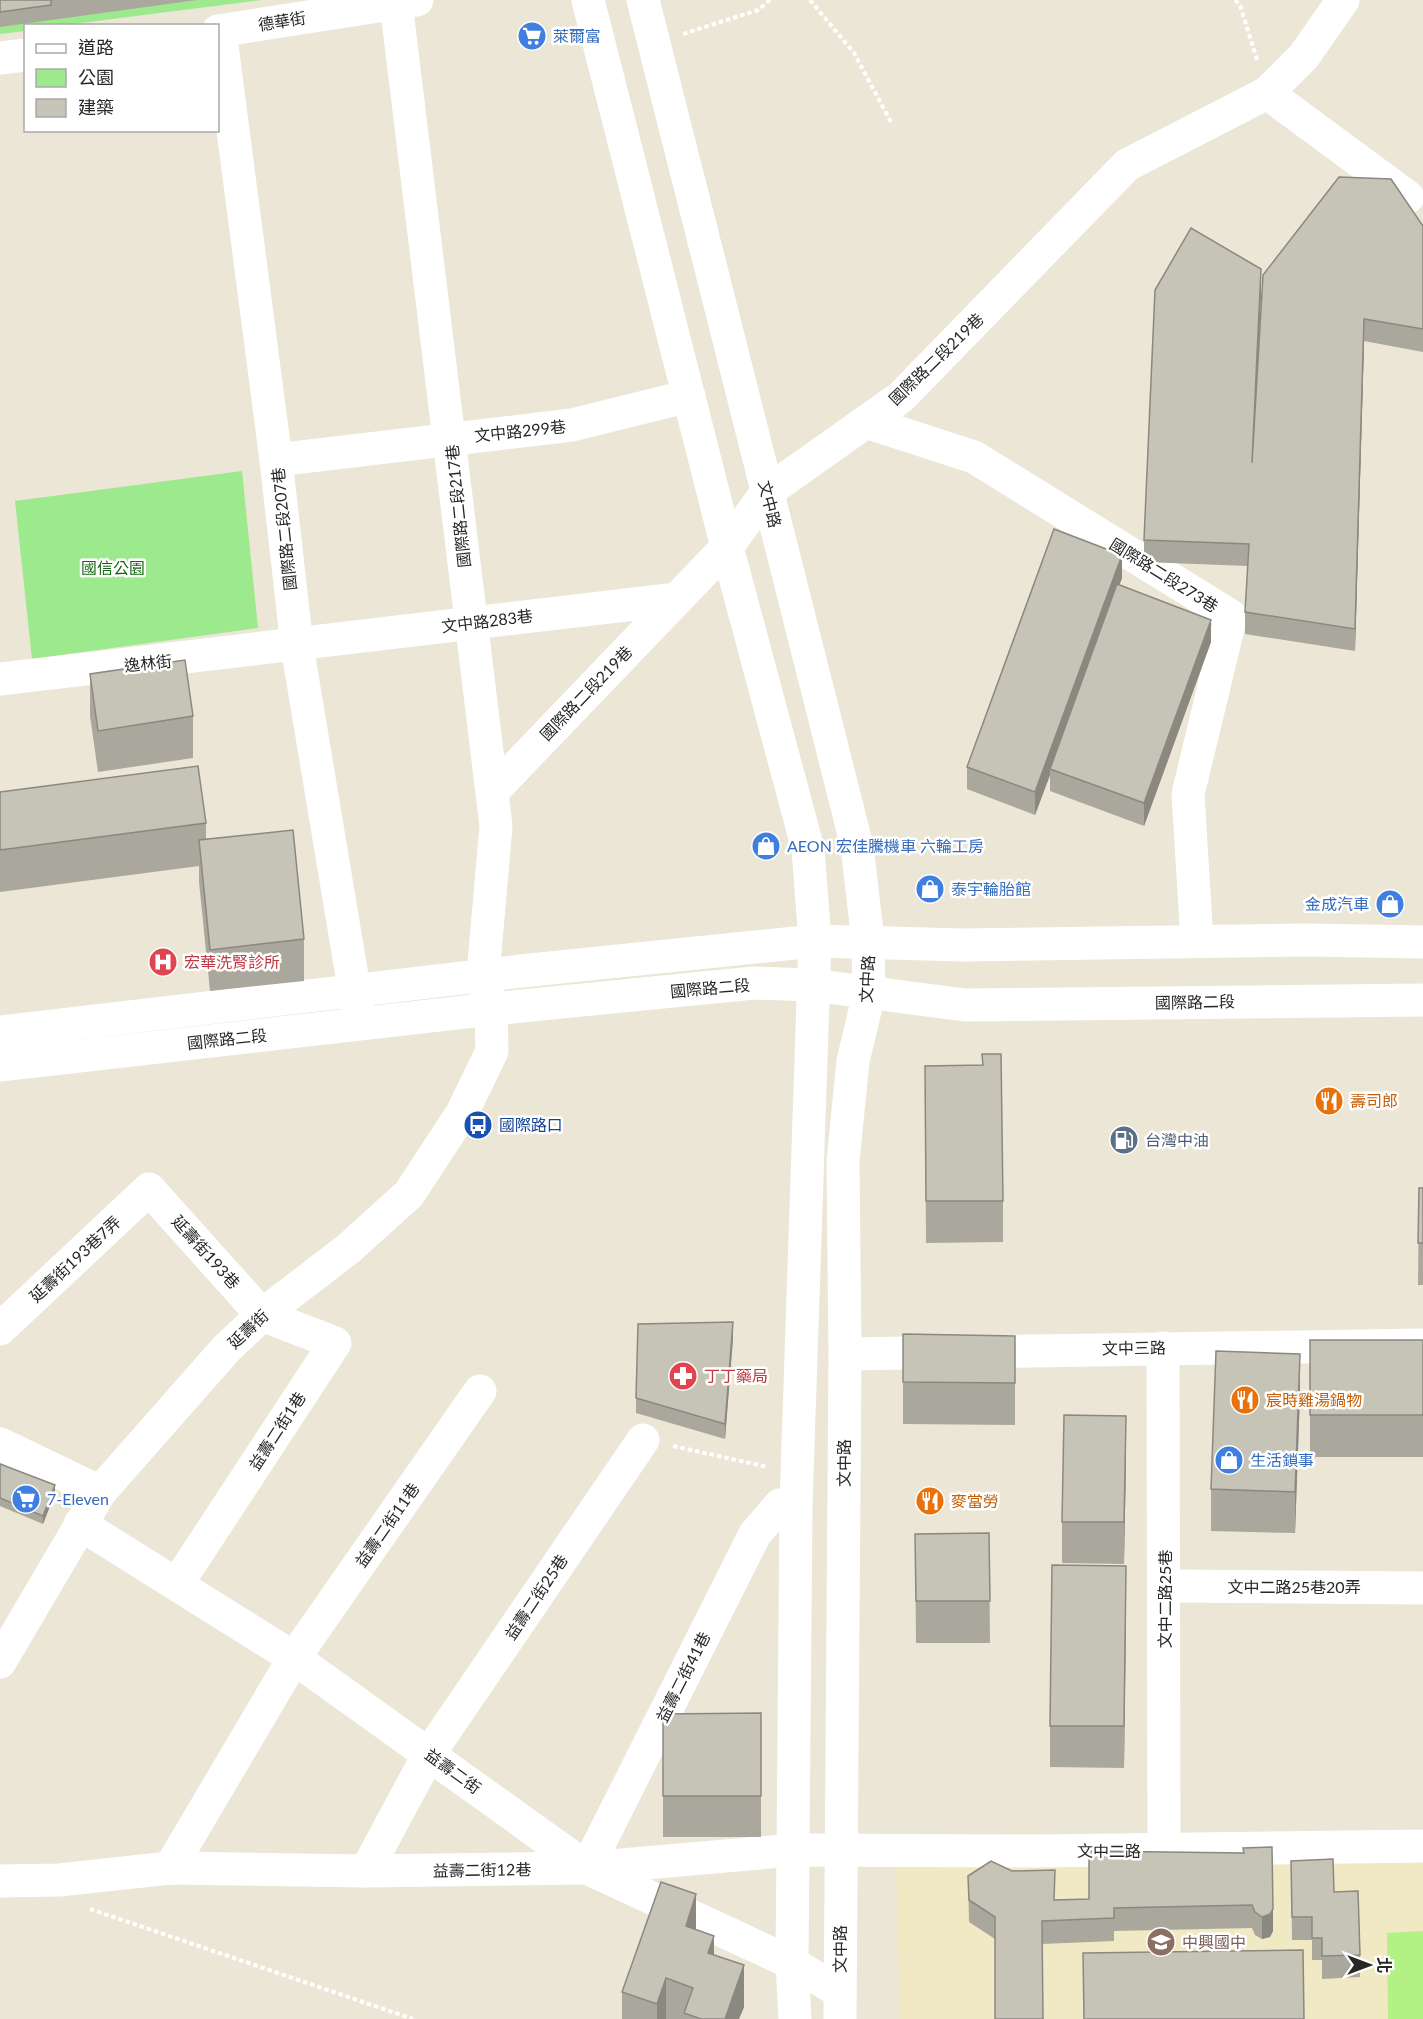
<svg xmlns="http://www.w3.org/2000/svg" width="1423" height="2019" font-family="Lato,'Noto Sans TC',sans-serif">
	<rect width="100%" height="100%" fill="#ece6d6"/>
	<!-- education -->
	<path fill="#f0e9c3" d="M1423 1861V2019H900L896 1866Z"/>
	<!-- green -->
	<g fill="#9de98d">
		<path d="M0 0H262L65 25 26 26 25 31 0 34Z"/>
		<path d="M242 471 258 628 32 659 15 501Z"/>
	</g>
	<!-- pitch -->
	<path fill="#b3f187" d="M1423 1931V2019H1388L1387 1933Z"/>
	<g fill="none" stroke-linecap="round" stroke-linejoin="round">
		<!-- path -->
		<g stroke="#fff" stroke-width="4" stroke-dasharray="4.5 3" stroke-linecap="butt">
			<path d="M810 0 854 53 892 124"/>
			<path d="M1235 0 1240 5 1257 60"/>
			<path d="M683 34 758 10 770 0"/>
			<path d="M673 1446 768 1467"/>
			<path d="M90 1909 413 2019"/>
		</g>
		<!-- minor -->
		<g stroke="#fff" stroke-width="33">
			<path d="M588 0 727 547 808 849 815 941 796 1504 792 1963 795 2019"/>
			<path d="M643 0 857 846 868 941 869 994 853 1061 843 1161 845 1354 840 2019"/>
			<path d="M218 31 417 0"/>
			<path d="M220 31 276 460 297 646 358 1012"/>
			<path d="M0 58 26 55"/>
			<path d="M1267 93 1408 197"/>
			<path d="M866 422 974 457 1231 616 1188 794 1197 941"/>
			<path d="M276 460 572 425 689 396"/>
			<path d="M0 679 677 599"/>
			<path d="M492 792 727 547 767 492 901 397 1127 165 1267 93 1304 56 1343 0"/>
			<path d="M0 1032 521 971 815 941 963 945 1307 940 1423 942"/>
			<path d="M0 1065 491 1009 754 983 812 985 965 1005 1423 1000"/>
			<path d="M0 1329 149 1189 262 1315 335 1343 177 1584"/>
			<path d="M1163 1348 1164 1850"/>
			<path d="M845 1354 1423 1345"/>
			<path d="M0 1444 100 1492"/>
			<path d="M80 1524 294 1658 587 1868 792 1963 840 1992"/>
			<path d="M1165 1586 1423 1588"/>
			<path d="M0 1662 100 1492 226 1349 262 1315 348 1249 409 1194 462 1113 492 1051 491 1009 483 975 496 826 396 3"/>
			<path d="M170 1868 294 1658 480 1391"/>
			<path d="M587 1868 755 1534 780 1505 796 1504"/>
			<path d="M366 1871 429 1754 643 1440"/>
			<path d="M0 1881 59 1880 170 1868 366 1871 587 1868 794 1850 1037 1851 1423 1846"/>
		</g>
	</g>
	<!-- wall -->
	<g fill="#aaa89d">
		<path d="M0 0H197L0 27Z"/>
		<path d="M1423 226V352L1364 341 1355 651 1245 634V612L1248 566 1144 562V540L1261 292 1256 403Z"/>
		<path d="M1122 578 1119 585 1211 642 1144 826 1050 791V775L1035 815 967 789V767Z"/>
		<path d="M90 674 193 716V758L98 772 90 716Z"/>
		<path d="M0 792 206 823V840L304 939V981L210 991 199 882V866L0 892Z"/>
		<path d="M982 1054 1003 1201V1242L926 1243 925 1066 982 1065Z"/>
		<path d="M1419 1188H1423V1285H1418Z"/>
		<path d="M903 1334 1015 1336V1425L903 1424Z"/>
		<path d="M733 1338 725 1439 636 1413V1398Z"/>
		<rect x="1310" y="1340" width="113" height="117"/>
		<path d="M1300 1395 1295 1533 1211 1531V1489Z"/>
		<path d="M1126 1458 1124 1564 1062 1563V1522Z"/>
		<path d="M0 1464 55 1493 43 1524 0 1506Z"/>
		<path d="M989 1533 990 1643H916L915 1534Z"/>
		<path d="M1126 1607 1124 1768 1050 1767V1726Z"/>
		<path d="M761 1713V1837H663V1714Z"/>
		<path d="M1243 1848 1273 1931 1270 1937 1262 1939 1255 1935 1252 1928 1114 1931V1941L1042 1944 995 1939 969 1922 968 1876 1054 1900 1089 1899 1243 1853Z"/>
		<path d="M1291 1861 1334 1892 1360 1955V1977L1322 1979V1960H1312V1940H1292Z"/>
		<path d="M696 1929 714 1955 744 2007 739 2019H622V1992Z"/>
	</g>
	<!-- shaded-wall -->
	<g fill="#8b8880">
		<path d="M1261 269V292L1252 485V463Z"/>
		<path d="M1364 319V341L1355 651V629Z"/>
		<path d="M1122 555V578L1052 769H1050V775L1035 815V792Z"/>
		<path d="M1211 620V642L1144 826V803Z"/>
		<path d="M733 1322V1338L725 1439V1424Z"/>
		<path d="M1300 1354V1395L1295 1533V1492Z"/>
		<path d="M1126 1416V1458L1124 1564V1522Z"/>
		<path d="M55 1485V1493L43 1524V1516Z"/>
		<path d="M1126 1566V1607L1124 1768V1726Z"/>
		<path d="M696 1894V1936L686 1926Z"/>
		<path d="M1273 1909V1931L1270 1937 1262 1939V1917Z"/>
		<path d="M714 1936V1977L708 1953Z"/>
		<path d="M744 1965V2007L739 2019H725Z"/>
		<path d="M666 1978V2019H657V2004Z"/>
	</g>
	<!-- building -->
	<g fill="#c6c3b7" stroke="#8b8880" stroke-width="1.5">
		<path d="M0 0H51V5L0 12Z"/>
		<path d="M1339 177 1391 179 1423 226V329L1364 319 1355 629 1245 612 1249 544 1144 540 1155 290 1191 228 1261 269 1252 463 1263 275Z"/>
		<path d="M1054 529 1122 555 1035 792 967 767Z"/>
		<path d="M1117 584 1211 620 1144 803 1050 769Z"/>
		<path d="M185 660 193 716 98 731 90 674Z"/>
		<path d="M198 766 206 823 0 850V792Z"/>
		<path d="M293 830 304 939 210 950 199 840Z"/>
		<path d="M982 1054H1001L1003 1201H926L925 1066 983 1065Z"/>
		<path d="M1419 1188H1423V1243H1418Z"/>
		<path d="M733 1322 725 1424 636 1398 638 1324Z"/>
		<path d="M903 1334 1015 1336V1383L903 1382Z"/>
		<rect x="1310" y="1340" width="113" height="75"/>
		<path d="M1216 1351 1300 1354 1295 1492 1211 1489Z"/>
		<path d="M1064 1415 1126 1416 1124 1522H1062Z"/>
		<path d="M0 1464 55 1485 43 1516 0 1498Z"/>
		<path d="M989 1533 990 1601H916L915 1534Z"/>
		<path d="M1052 1565 1126 1566 1124 1726H1050Z"/>
		<path d="M761 1713V1796H663V1714Z"/>
		<path d="M1272 1847 1273 1909 1270 1914 1262 1917 1255 1912 1252 1905 1114 1908V1918L1042 1921 1043 2019H995V1917L969 1900 968 1876 991 1861 1012 1871 1055 1870 1054 1900 1089 1899V1851L1244 1853 1243 1848Z"/>
		<path d="M1333 1859 1334 1892 1358 1891 1360 1955 1322 1956V1938H1312V1917H1292L1291 1861Z"/>
		<path d="M661 1882 696 1894 686 1926 714 1936 708 1953 744 1965 725 2019H701L684 2013 693 1988 666 1978 657 2004 622 1992Z"/>
		<path d="M1303 1950 1304 2019H1084L1083 1953Z"/>
	</g>
	<!-- icons -->
	<defs>
		<g id="supermarket-disc" transform="scale(1.5)"><circle r="9.5" fill="#3f7fe0" stroke="#fff"/><path d="M-6-5.5h2.5l.6 2H6L4.5 2H-2.5L-4.4-4H-6ZM-1.5 3.2a1.3 1.3 0 1 0 .1 0ZM3 3.2a1.3 1.3 0 1 0 .1 0Z" fill="#fff"/></g>
		<g id="shop-disc" transform="scale(1.5)"><circle r="9.5" fill="#3f7fe0" stroke="#fff"/><path d="M-5-2.5h2.3a2.7 3.5 0 0 1 5.4 0H5L5.5 6h-11ZM-1.5-2.5h3a1.5 2.3 0 0 0-3 0Z" fill="#fff"/></g>
		<g id="hospital-disc" transform="scale(1.5)"><circle r="9.5" fill="#e0444e" stroke="#fff"/><path d="M-5-5h3v3.5h4V-5h3V5h-3V1.5h-4V5h-3Z" fill="#fff"/></g>
		<g id="restaurant-disc" transform="scale(1.5)"><circle r="9.5" fill="#e8710a" stroke="#fff"/><path d="M-5-6h1v4h1v-4h1v4h1v-4h1v5L-1.5 .5V6h-2V.5L-5-1ZM5-6V6H3V1.5H1.5Q1.5-4 5-6Z" fill="#fff"/></g>
		<g id="bus-disc" transform="scale(1.5)"><circle r="9.5" fill="#1a4fb4" stroke="#fff"/><path d="M-5-6H5V4H4V6H2V4H-2V6H-4V4H-5ZM-3.5-4V0h7V-4ZM-3.5 1.2v1.5H-2V1.2ZM2 1.2v1.5H3.5V1.2Z" fill="#fff"/></g>
		<g id="fuel-disc" transform="scale(1.5)"><circle r="9.5" fill="#5c6f8a" stroke="#fff"/><path d="M-5.5-6h7V0h2V4h1.3V-2.5L3-4.5l.8-.8L6-3V5H2.5V1h-1V6h-7ZM-4.2-4.7v3.2H.2V-4.7Z" fill="#fff"/></g>
		<g id="pharmacy-disc" transform="scale(1.5)"><circle r="9.5" fill="#e0444e" stroke="#fff"/><path d="M-2-6h4v4h4v4h-4v4h-4v-4h-4v-4h4Z" fill="#fff"/></g>
		<g id="school-disc" transform="scale(1.5)"><circle r="9.5" fill="#8d6e63" stroke="#fff"/><path d="M0-5L7-2L0 1L-7-2ZM-4 1L0 2.5L4 1V4Q0 6-4 4Z" fill="#fff"/></g>
	</defs>
	<g fill-rule="evenodd">
		<use href="#supermarket-disc" x="532" y="36"/>
		<use href="#shop-disc" x="766" y="846"/>
		<use href="#shop-disc" x="930" y="889"/>
		<use href="#shop-disc" x="1390" y="904"/>
		<use href="#hospital-disc" x="163" y="962"/>
		<use href="#restaurant-disc" x="1329" y="1101"/>
		<use href="#bus-disc" x="478" y="1125"/>
		<use href="#fuel-disc" x="1124" y="1140"/>
		<use href="#pharmacy-disc" x="683" y="1376"/>
		<use href="#restaurant-disc" x="1245" y="1400"/>
		<use href="#shop-disc" x="1229" y="1460"/>
		<use href="#supermarket-disc" x="26" y="1499"/>
		<use href="#restaurant-disc" x="930" y="1501"/>
		<use href="#school-disc" x="1161" y="1942"/>
	</g>
	<g text-anchor="middle" stroke-width="5" stroke-linejoin="round" paint-order="stroke">
		<!-- street labels -->
		<g font-size="16" fill="#272727" stroke="#fff">
			<text transform="translate(282 21) rotate(-9)" y="6">德華街</text>
			<text transform="translate(936 359) rotate(-44)" y="6">國際路二段219巷</text>
			<text transform="translate(520 431) rotate(-6)" y="6">文中路299巷</text>
			<text transform="translate(770 504) rotate(76)" y="6">文中路</text>
			<text transform="translate(458 506) rotate(-96)" y="6">國際路二段217巷</text>
			<text transform="translate(284 529) rotate(-96)" y="6">國際路二段207巷</text>
			<text transform="translate(1164 575) rotate(32)" y="6">國際路二段273巷</text>
			<text transform="translate(487 621) rotate(-7)" y="6">文中路283巷</text>
			<text transform="translate(148 663) rotate(-6)" y="6">逸林街</text>
			<text transform="translate(586 693) rotate(-46)" y="6">國際路二段219巷</text>
			<text transform="translate(867 979) rotate(-87)" y="6">文中路</text>
			<text transform="translate(710 988) rotate(-5)" y="6">國際路二段</text>
			<text transform="translate(1195 1002) rotate(-1)" y="6">國際路二段</text>
			<text transform="translate(227 1039) rotate(-6)" y="6">國際路二段</text>
			<text transform="translate(206 1252) rotate(48)" y="6">延壽街193巷</text>
			<text transform="translate(75 1259) rotate(-43)" y="6">延壽街193巷7弄</text>
			<text transform="translate(248 1329) rotate(-43)" y="6">延壽街</text>
			<text transform="translate(1134 1348) rotate(-1)" y="6">文中三路</text>
			<text transform="translate(277 1431) rotate(-57)" y="6">益壽二街1巷</text>
			<text transform="translate(844 1463) rotate(-90)" y="6">文中路</text>
			<text transform="translate(387 1525) rotate(-55)" y="6">益壽二街11巷</text>
			<text x="1294" y="1593">文中二路25巷20弄</text>
			<text transform="translate(536 1597) rotate(-56)" y="6">益壽二街25巷</text>
			<text transform="translate(1165 1599) rotate(-90)" y="6">文中二路25巷</text>
			<text transform="translate(683 1677) rotate(-63)" y="6">益壽二街41巷</text>
			<text transform="translate(453 1771) rotate(36)" y="6">益壽二街</text>
			<text x="1109" y="1857">文中二路</text>
			<text transform="translate(482 1870) rotate(-1)" y="6">益壽二街12巷</text>
			<text transform="translate(840 1949) rotate(-90)" y="6">文中路</text>
		</g>
		<!-- shop labels -->
		<g font-size="16" fill="#366cbe" stroke="#fff" text-anchor="start">
			<text x="553" y="42">萊爾富</text>
			<text x="787" y="852">AEON 宏佳騰機車 六輪工房</text>
			<text x="951" y="895">泰宇輪胎館</text>
			<text x="1369" y="910" text-anchor="end">金成汽車</text>
			<text x="1250" y="1466">生活鎖事</text>
			<text x="47" y="1505">7-Eleven</text>
		</g>
		<!-- park labels -->
		<g font-size="16" fill="#166912" stroke="#fff">
			<text x="113" y="574">國信公園</text>
		</g>
		<!-- health labels -->
		<g font-size="16" fill="#be3a42" stroke="#fff" text-anchor="start">
			<text x="184" y="968">宏華洗腎診所</text>
			<text x="704" y="1382">丁丁藥局</text>
		</g>
		<!-- food labels -->
		<g font-size="16" fill="#c56008" stroke="#fff" text-anchor="start">
			<text x="1350" y="1107">壽司郎</text>
			<text x="1266" y="1406">宸時雞湯鍋物</text>
			<text x="951" y="1507">麥當勞</text>
		</g>
		<!-- transit labels -->
		<g font-size="16" fill="#164399" stroke="#fff" text-anchor="start">
			<text x="499" y="1131">國際路口</text>
		</g>
		<!-- service labels -->
		<g font-size="16" fill="#4e5e75" stroke="#fff" text-anchor="start">
			<text x="1145" y="1146">台灣中油</text>
		</g>
		<!-- education labels -->
		<g font-size="16" fill="#785e54" stroke="#fff" text-anchor="start">
			<text x="1182" y="1948">中興國中</text>
		</g>
	</g>
	<!-- legend -->
	<rect x="24" y="24" width="195" height="108" fill="#ffffff" stroke="#a9a9a9" stroke-width="1.5"/>
	<rect x="36" y="44" width="30" height="9" fill="#ffffff" stroke="#a9a9a9" stroke-width="1.5"/>
	<text x="78" y="54" font-size="18" fill="#272727">道路</text>
	<rect x="36" y="69" width="30" height="18" fill="#9de98d" stroke="#a9a9a9" stroke-width="1.5"/>
	<text x="78" y="84" font-size="18" fill="#272727">公園</text>
	<rect x="36" y="99" width="30" height="18" fill="#c6c3b7" stroke="#a9a9a9" stroke-width="1.5"/>
	<text x="78" y="114" font-size="18" fill="#272727">建築</text>
	<!-- north arrow -->
	<g transform="translate(1369 1965) rotate(90)" stroke="#ffffff" stroke-width="4.5" paint-order="stroke">
	<path d="M0-4.5L10 22L0 15L-10 22Z" fill="#272727"/>
	<text y="-9" font-size="16" font-weight="bold" text-anchor="middle" fill="#272727">北</text>
	</g>
</svg>
